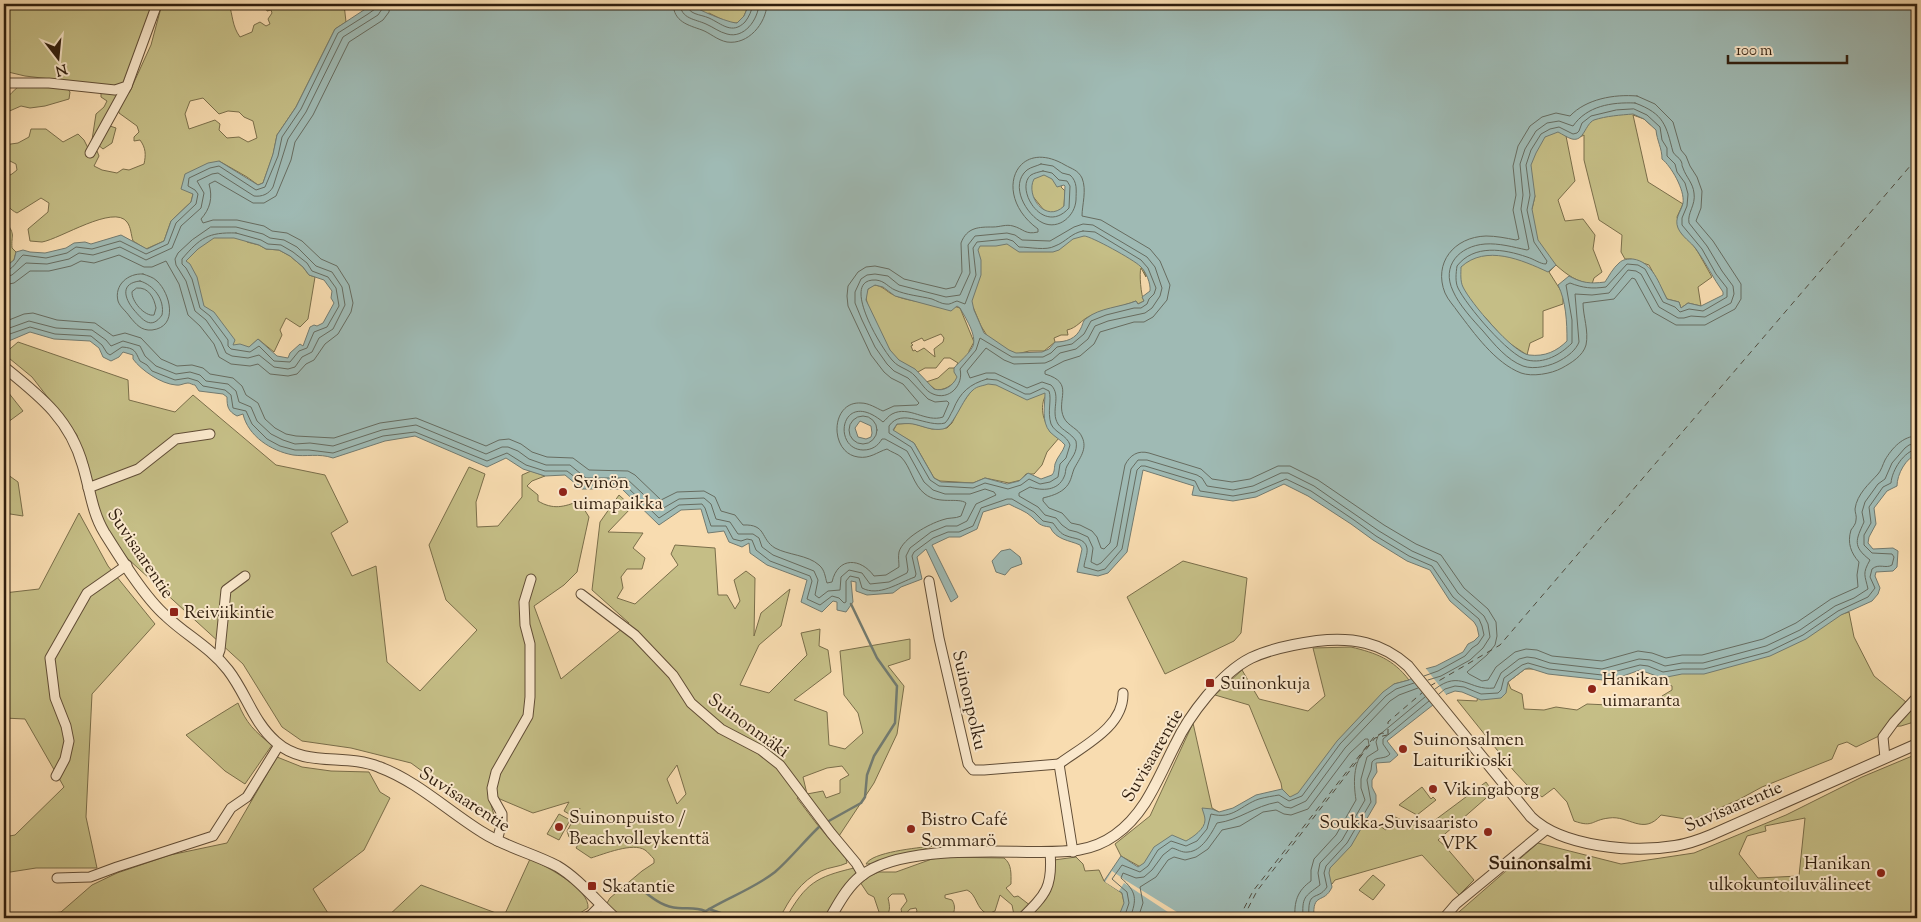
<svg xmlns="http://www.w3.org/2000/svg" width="1921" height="922" font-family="'Sorts Mill Goudy',serif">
	<rect width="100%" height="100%" fill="#f8dcb0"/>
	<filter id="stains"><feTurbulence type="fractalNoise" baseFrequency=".004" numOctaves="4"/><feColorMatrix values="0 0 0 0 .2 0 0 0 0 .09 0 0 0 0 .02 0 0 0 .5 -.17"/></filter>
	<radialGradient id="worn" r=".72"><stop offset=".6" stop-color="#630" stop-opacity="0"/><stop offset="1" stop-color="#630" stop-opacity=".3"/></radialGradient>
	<!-- green -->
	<g fill="#c5be86" stroke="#7a6e4a" fill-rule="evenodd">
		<path d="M4 4H154L125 82 118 87 25 76 4 71Z"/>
		<path d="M162 4H229C233 16 232 26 240 37L252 32 254 25 260 22 266 26 270 24 268 19 272 13 271 10 267 11 265 4H344L346 22 335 29 296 107 277 135 273 155 263 183 258 185 247 177 219 161 193 194 191 202 171 221 164 241 146 249 133 241C131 235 131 227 127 222 114 204 60 239 42 242 38 242 34 241 30 241L28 229 48 212 49 203 41 198 17 213C2 206 4 192 4 178L12 174 17 170 16 164 4 158V145L18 143 29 137 31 129H46L63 142 78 134 84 140 89 150 97 151 99 156 94 166 102 170 117 173 123 169 129 170 144 164C146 155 146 148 140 140L134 141V137L139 132 137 126 119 113 118 107 104 132 110 126 116 128 112 143 103 149 92 140 96 114 104 107 107 101 101 97V90L129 93 151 45ZM203 98 219 114 228 111 239 112 244 117 253 121 257 138 248 142 239 137 227 138 219 130 220 124 215 120 189 129 185 114 190 101Z"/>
		<path d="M676 4H749L744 16 737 23H729L709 13 702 17Z"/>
		<path d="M18 87 67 88 70 92 69 99 45 106 30 108 21 106 5 113 4 112C4 99 9 95 18 87Z"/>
		<path d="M1613 90 1651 125 1644 119 1633 115 1648 182 1683 204 1677 217 1682 234 1691 242 1698 252 1712 277 1698 287 1701 306 1688 303 1681 308 1679 302 1667 299 1649 265 1631 259H1625L1621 252 1622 235 1599 220 1584 160V135C1577 139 1574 139 1566 136L1575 181 1558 200 1565 221 1583 219 1595 235 1593 249 1602 272 1594 278 1592 284C1577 282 1567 275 1556 265L1549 272 1563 294V304L1543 311V337L1530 343 1527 355 1506 341 1484 316 1469 315 1447 235 1532 209 1535 196 1514 158Z"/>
		<path d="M1029 159 1062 185 1061 187 1065 191 1064 206 1060 211 1133 234 1146 277 1141 268C1139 273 1141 296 1144 301L1138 304 1136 301C1121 307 1105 309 1090 316 1081 320 1077 328 1067 330L1068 335H1061L1054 338 1055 342 1044 351H1029L1001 358 981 326 973 307 960 295 953 238 1048 213 1043 209 1027 189Z"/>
		<path d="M4 222H6C16 236 11 234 12 248L16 252 14 260 4 268Z"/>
		<path d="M231 227 247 242 259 245 266 249 279 250 290 256 303 267 309 275 315 277 308 319 300 327 286 318 280 330 282 335 274 352 258 339 238 358 178 279 190 248Z"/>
		<path d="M873 285C883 285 886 292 894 295 904 300 916 301 926 303L930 299 960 308 974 342 969 351 970 360C961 373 954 390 936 390L926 382 938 378 949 368H955L958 363 950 358H944L936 368H925L918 372C912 367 904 365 898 360 887 350 863 306 866 291ZM941 334 944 338 943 342 934 349 935 357 924 348 917 352 915 350 913 351 911 346 913 345 911 343 922 338 924 341Z"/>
		<path d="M18 342 128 380 129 400 175 412 193 395 276 465 325 475 348 522 331 533 352 576 376 566 387 662 420 691 477 630 446 600 429 545 469 467 485 474 476 502 477 527 498 526 522 497V475L531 471 545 476 532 481 527 486 538 495V501C553 510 564 507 579 501L589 517 577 572 564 585 534 606 561 679 629 623 592 590 600 522 619 495 632 507 608 532 643 533 633 548 645 558 642 569H627L621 577 623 588 617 598 635 604 678 565 671 554 675 545 715 548 718 595H727L735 609 740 601 734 580 746 571 755 578 754 636 761 613 790 589 781 626 759 645 740 685 769 693 807 655 801 633 820 629 819 646 828 650 831 672 794 700 827 712 829 745 845 749 863 733 858 713 844 695 840 651 910 639V659L888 666 904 686 897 734 874 783 839 836 807 794 797 798 816 823 846 859 847 863C839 867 829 867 821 871 801 881 789 899 780 918H622L607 903 610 898 642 871 654 863V859C651 856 648 852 645 850 633 842 604 854 591 858L576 848 582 838 576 841 569 837 567 831 580 808 574 817 564 811 569 802 533 813 488 794 494 815 456 796 411 763 351 748 302 741 282 727 243 664 127 558 97 514 77 435 32 377 4 354ZM677 765 686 794 677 804 667 779ZM842 766 849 775 840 780V793L826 798 823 791 807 794 803 777 827 768Z"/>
		<path d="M977 383 1053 386C1050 390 1046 395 1044 399 1039 414 1047 430 1059 438L1047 452 1042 465 1034 474H1026L1021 480 1009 483 985 478 973 483 940 481 934 478 914 443 893 431 897 424 911 423 932 429 947 428 952 423 961 405Z"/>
		<path d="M4 387 23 411 4 425Z"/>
		<path d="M4 472 18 482 23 516 4 513Z"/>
		<path d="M79 513 108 566 155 624 92 694 86 817 97 868H36L4 873V837L15 835 64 787 25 719 4 718V593L39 589Z"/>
		<path d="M1183 561 1247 578 1241 633 1234 641 1165 674 1127 597Z"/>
		<path d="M1849 612 1854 637 1874 676 1917 711V721L1901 726 1885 727 1879 736 1856 747 1847 742 1838 745 1832 759 1762 787 1738 800 1692 820 1661 815C1643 836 1629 815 1609 818 1591 820 1594 828 1574 821L1567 802 1554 788 1542 797 1527 785 1514 771 1457 700 1477 701 1478 695 1512 658 1533 669H1525L1508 682 1511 689 1522 694 1524 709 1544 710 1556 707 1577 710 1587 704 1609 705 1660 703 1662 696 1672 690V686L1665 683 1662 678 1647 671Z"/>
		<path d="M1351 647C1376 653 1393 659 1409 680L1394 684 1369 707 1361 716 1331 777 1287 800 1282 789 1281 783 1249 705 1215 695 1242 670 1259 699 1308 711 1325 696 1313 648Z"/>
		<path d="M238 703C246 723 255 732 272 745L245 784 225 771 186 735Z"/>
		<path d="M1193 723 1212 808 1219 812 1169 883 1121 856 1115 844 1150 816Z"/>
		<path d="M1917 754V918H1452L1538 843 1621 864 1694 853 1786 815 1862 777ZM1805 818 1799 876 1758 878 1739 854 1747 836 1766 831 1765 826Z"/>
		<path d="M277 757 302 767 331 771 369 772 380 792 390 798 364 850 313 889 331 918H4V916L14 918 61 912 92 885 117 873 170 855 227 843Z"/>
		<path d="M1486 782 1493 792 1438 840 1445 846 1474 880 1459 895 1422 855 1335 880 1332 884 1307 867 1339 799 1376 827 1378 825 1386 830 1395 817 1423 829Z"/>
		<path d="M1422 787 1431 799 1433 797 1436 800 1417 815 1399 805Z"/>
		<path d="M559 814 570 820 559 840 547 834Z"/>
		<path d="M932 846C928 849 871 865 866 864 872 852 917 848 932 846Z"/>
		<path d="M946 857 1004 858C1012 864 1011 874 1011 884L1006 888 1014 897 1018 896 1031 906 1018 918 1014 915 1012 905 1000 895 995 911 988 914C976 910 977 894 967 890L945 895V898L952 900C956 906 955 913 950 918H913L917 911 916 908 910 909 905 915 902 914 901 909 907 901 904 894H892L888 898C890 907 891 912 884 918L880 915 874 897 868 894 860 882 867 877 879 872H896L932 859Z"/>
		<path d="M1076 857 1083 864 1085 871 1099 870 1104 881 1122 893 1124 902 1147 918H1024C1051 895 1053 896 1054 860Z"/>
		<path d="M530 859C546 866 590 889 588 908L572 918H386L421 885 504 916Z"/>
		<path d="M854 868 856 872 855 874 843 887 824 918H786C806 883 816 877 854 868Z"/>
		<path d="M1373 875 1385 885 1373 900 1359 890Z"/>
	</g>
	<!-- water -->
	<g fill="#9fbab4" stroke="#727b71" fill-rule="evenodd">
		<path d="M373 4H691C695 9 729 23 737 23L744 16 749 4H1917V454C1906 458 1897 474 1897 486L1887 491 1874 508 1876 524 1869 537 1868 543 1873 549 1893 548 1898 551 1897 567 1893 571 1876 572 1875 576 1880 588 1878 594 1872 601 1841 615 1806 639 1770 656 1704 674H1682L1662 678 1640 670 1620 677 1603 680 1548 674 1529 668 1525 669 1508 682 1506 693 1501 698 1481 700 1462 692 1455 691 1447 694 1387 741 1398 755 1390 762 1376 763 1377 772 1372 780V787L1376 795V803L1351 846 1330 868 1329 873 1332 887C1324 905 1312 891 1314 918H1118L1124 903 1122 893 1104 881 1121 856 1138 867 1144 863 1154 847 1172 835 1186 841C1193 837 1205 829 1205 820 1205 816 1203 812 1202 808L1212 809 1219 812 1233 808 1256 795 1282 789 1290 797 1298 793 1337 741 1383 692 1394 684 1409 680 1425 669 1436 666 1463 652 1468 644 1474 641 1479 636 1477 627 1474 622 1450 601 1430 570 1407 561 1373 540 1351 524 1308 496 1284 484 1256 497 1233 501 1192 495 1194 486 1143 470 1127 552 1108 573 1098 576 1077 572 1082 549 1080 545C1069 540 1056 540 1050 527 1040 526 1038 523 1032 517 1026 511 1016 508 1009 504L983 512 977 529 960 537H949L932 545 958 597 951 602 926 549 917 557 922 579 901 587 893 593 867 595 856 591V582L851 581 853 602 846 612 837 610V602L833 601 822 612 801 602 807 580 767 565 750 553 749 543 742 547 729 542 724 531 708 533 701 509 681 510 659 525 622 489H582L565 475 545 476 523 469 506 458 487 467 415 436 385 441 333 458C319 453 306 457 293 455 271 451 248 436 243 414L237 416C228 411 227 407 227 397L223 394 199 391 195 385C193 385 190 383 188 383 184 383 180 386 176 385 161 384 141 370 133 359V355L123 352 119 357 111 361 103 357 99 348 90 341 54 339 30 332 4 343V268L14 260 16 252 23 250 30 252 45 253 66 248 74 243 85 242 91 244 121 235 147 249 164 241 171 221 191 202 193 194 181 189 185 174 208 163 219 161 258 185 263 183 273 154 277 135 296 107 335 29ZM1633 114 1644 119 1656 130C1657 141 1662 148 1662 159 1671 166 1685 190 1683 203 1681 212 1674 218 1678 228 1682 237 1691 242 1696 249 1706 263 1713 278 1723 292V295L1701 306 1688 303 1681 308 1679 302 1667 299C1659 284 1653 262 1633 259 1628 259 1623 259 1619 263 1613 268 1609 276 1605 282 1590 284 1582 283 1569 276L1558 285C1566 301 1567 322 1567 341 1557 351 1545 357 1529 355 1513 353 1470 302 1463 287 1460 281 1461 273 1461 267 1486 244 1522 260 1548 272L1556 265 1538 240 1532 209 1535 196 1531 165 1536 153 1545 137 1558 132C1562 134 1568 138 1572 139 1584 142 1585 124 1594 120 1606 116 1621 115 1633 114ZM1044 175 1052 179 1057 187 1064 185 1065 186 1064 206C1046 224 1025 196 1034 179ZM1084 236C1091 236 1134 260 1140 266 1146 271 1151 284 1150 291L1142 297 1144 301 1138 304 1136 301C1121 307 1099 308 1087 318 1083 320 1083 324 1081 328 1076 339 1066 342 1055 342L1049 349 1042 352 1016 353 1009 350 984 333 974 310 972 301 981 275V260L978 250 980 246H996L1007 244 1019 252H1053L1059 250 1073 239ZM214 238H234L259 245 266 249 279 250 290 256 303 267 309 275 324 280 332 291 331 298 334 303 323 323 317 326 314 325 310 327 303 346 300 344 290 353 288 358 277 356 258 339 249 347 240 344 233 345 235 340 214 312 204 306 197 277 190 264 186 261 198 249ZM875 285 883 287 895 296 951 311 957 306 960 308C965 317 977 335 973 346 969 354 960 361 954 368V372L957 377C953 386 944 392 934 389L915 369 899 360 890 350 866 300 868 289ZM988 384 996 385 1027 400 1045 393C1045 406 1041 421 1050 432 1055 437 1061 440 1065 445 1063 452 1057 457 1055 464 1054 469 1055 471 1052 475L1041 479 1028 473 1019 481 1007 484 985 478 973 483 941 482 934 478 914 443 893 430 897 424C902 424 908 423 913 424 923 426 932 431 943 429 954 427 962 399 973 390 977 386 983 386 988 384ZM860 421 871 426 872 433 871 437 866 439 858 437 855 428Z"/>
		<path d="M1010 549 1020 557 1022 564 1011 568 1005 575 996 572 992 561 1001 551Z"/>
	</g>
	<!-- pier -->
	<g fill="#f8dcb0">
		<path d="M1424 666 1448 697 1435 706 1411 676Z"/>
		<path d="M1112 871 1125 880 1185 917 1177 918 1124 883 1119 891 1105 882Z"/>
	</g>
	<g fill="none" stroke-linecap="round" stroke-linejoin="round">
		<!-- shore -->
		<g stroke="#676c60" stroke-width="1">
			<path d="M673 4C674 22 688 25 702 30 710 33 717 40 727 42 748 45 766 24 767 4"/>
			<path d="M680 4C681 19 695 19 706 24 713 27 719 32 727 34 744 39 758 20 759 4"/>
			<path d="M687 4C688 15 700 14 709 18 722 24 732 35 745 22 749 17 752 10 753 4"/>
			<path d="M1637 96 1655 104 1673 122 1681 150 1686 156 1690 166 1697 177 1702 191 1701 208 1696 221 1713 241 1741 284V299L1735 309 1705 325H1676L1653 312 1635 279 1632 278 1614 299 1583 303C1583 316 1589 331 1586 345 1583 356 1571 363 1562 368 1551 374 1532 377 1521 373 1495 363 1474 333 1458 312 1454 306 1448 300 1445 293 1433 263 1454 237 1486 236 1496 236 1506 238 1516 240L1519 239 1513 210 1516 195 1513 166 1518 146 1530 126 1542 117 1556 113 1570 116C1586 99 1614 94 1637 96Z"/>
			<path d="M1635 103C1665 114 1666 126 1673 152 1675 156 1679 157 1681 161 1683 165 1681 164 1683 168 1686 177 1693 183 1694 193 1696 205 1687 213 1689 223L1707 246 1722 271 1733 286 1734 294 1731 303 1705 317 1691 316 1684 318H1678L1659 307 1641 274 1636 271 1628 270 1609 293 1592 295 1575 294 1579 342C1576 350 1568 356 1561 360 1551 366 1534 370 1523 366 1507 360 1494 344 1483 331 1473 320 1459 305 1453 291 1441 266 1459 246 1485 244 1499 243 1513 247 1527 250L1529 249 1521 209 1523 195 1520 164 1525 149 1536 131 1547 123 1559 121 1573 126C1587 106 1611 102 1635 103Z"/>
			<path d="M1634 109 1647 115 1660 127 1662 140 1667 148V156L1675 164 1677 172 1685 183 1688 194 1687 206 1682 218V225L1702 249 1716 274 1727 288V297L1703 311 1689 309 1680 312 1675 307 1663 302 1645 269 1638 265 1627 264 1606 287C1592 289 1583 288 1570 283L1566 285 1572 320V343C1560 355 1544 364 1527 360 1509 356 1466 305 1458 288 1455 282 1456 273 1457 266 1474 244 1504 249 1527 257 1534 259 1540 264 1546 264L1547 261 1534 242 1527 210 1530 195 1526 165 1531 150 1541 134 1550 129 1559 127 1573 134 1577 133 1579 131 1582 123 1591 116 1616 110Z"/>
			<path d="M1041 164 1053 166 1062 173 1070 175C1078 182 1076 191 1076 200 1075 216 1059 230 1043 223 1026 215 1009 185 1027 170 1031 167 1037 166 1041 164Z"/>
			<path d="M1043 171 1052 173 1059 180 1067 181 1070 186 1069 208C1043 237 1014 188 1031 175 1034 173 1039 172 1043 171Z"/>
			<path d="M211 227H236L263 234 270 238 284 240 297 247 316 266 332 272 342 287 345 305 333 329 319 338 312 352 302 357 295 367 288 369 274 367 259 355 248 358 232 356 226 353 221 342 206 320 195 311 186 281 176 265 175 259 178 253 192 240Z"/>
			<path d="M1083 231 1095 232 1141 260 1148 268 1156 288 1154 294 1149 299 1147 304 1141 308H1134L1106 315 1091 321 1084 334 1072 344 1057 347 1051 353 1043 357H1012L980 338 976 350 960 369C964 385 949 401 933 394 925 391 921 382 915 376 909 369 899 368 893 361 883 351 838 278 876 280 885 281 888 287 895 290 906 295 920 296 932 299 937 301 942 304 946 304 950 305 953 302 957 301L965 304 976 275 973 248 977 242 1007 239 1013 241 1019 247C1030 247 1046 251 1055 246 1066 242 1071 233 1083 231Z"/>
			<path d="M236 233 261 240 268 244 281 245 293 252 307 263 312 271 328 277 336 288 339 306 327 327 314 332 307 348 299 351 290 362 274 361 259 346 250 352 231 349 228 346V340L210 316 200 308 192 279 186 268 182 264V259C200 238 208 232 236 233Z"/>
			<path d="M4 271C14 270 16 261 23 255L46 258 67 253 76 247 92 249 120 241 146 254 168 244 176 223 196 204 198 194 195 190 188 186 189 178 210 168 219 166 256 190 265 187 278 156 282 137 301 109 338 33 368 14 375 9 376 4"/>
			<path d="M143 274C148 276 153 277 157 281 170 293 179 327 152 330 141 331 136 324 130 317 126 311 120 307 118 301 114 285 128 273 143 274Z"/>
			<path d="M4 277 12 275 26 263 47 264 69 259 79 253 93 255 120 247 146 260 172 248 181 226 201 208 204 193 197 181 212 174 218 173 254 196C262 197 269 194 273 187L288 139 306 112 343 37 378 15 382 9V4"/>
			<path d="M140 281C154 285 165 300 162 315 151 331 142 319 134 310 124 298 120 283 140 281Z"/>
			<path d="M4 285 14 283 30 271H49L71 266 81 261 94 263 119 255 144 267H152L166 261 179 284 188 315 200 326 214 344 219 357 231 364 250 366 258 364 270 374 288 376 297 374 306 364 314 360 325 344 338 334 351 312 353 303 349 285 337 266 321 259 302 241 287 233 272 231 264 226 237 220H213L203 223 201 219C210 209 213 198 209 184L215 181 253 203H264L276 196 291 160 295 142 313 115 349 42 383 20 389 12 390 4"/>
			<path d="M137 288C149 287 154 298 156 308L154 315C145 317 131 301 132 292Z"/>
			<path d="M4 322 24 314 33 313 57 320 95 323 113 336 125 333 141 338 161 359 177 366 192 365 203 368 210 374 233 378 242 386 246 395 258 403 265 419 275 428 286 434 296 436 334 438 380 423 416 418 486 446 499 440 509 439 521 444 532 452 547 457 573 458 589 470 628 471 635 475 661 500 677 492 704 491 715 497 721 511 735 515 743 525C767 524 760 539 775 548 788 555 808 555 819 565 825 570 825 577 827 583L832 582C838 556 861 558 874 576L886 575 899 567C899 562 898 557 899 552 903 538 929 524 942 520 949 517 955 519 961 516L966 503C958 497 939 505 925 494 913 485 911 467 901 457 898 454 891 452 887 449 877 452 870 459 858 457 829 453 830 401 861 403 869 403 876 408 883 411L894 406 917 405 919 403 903 384 891 378 884 372 871 355 848 306 847 296 848 286 858 272 866 267 875 266 889 269 904 279 946 289 955 287 962 272 961 243C967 227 979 227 993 227 1000 227 1006 224 1013 226 1024 229 1025 235 1038 232V229C991 195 1016 136 1065 165 1072 169 1078 170 1082 178 1087 190 1082 205 1082 216L1101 220 1150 249 1160 261 1170 285 1167 300 1153 317 1144 322H1134L1100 332 1094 344 1080 356 1064 361 1045 371V374C1076 383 1055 400 1064 418 1068 426 1079 429 1082 437 1088 449 1079 459 1074 469 1071 477 1071 483 1064 489 1058 494 1051 496 1043 498V501L1049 508 1062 513 1071 523 1080 525 1092 531 1097 537 1101 548 1104 549 1110 543 1125 465C1130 455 1138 450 1149 453L1201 469 1212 479 1232 482 1250 479 1278 466H1290L1318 480 1384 525 1416 544 1441 555 1464 588 1488 609 1496 622 1497 636 1495 645 1487 655 1467 672 1469 674 1482 681 1488 680 1496 667 1515 652 1526 649 1537 650 1552 656 1602 661 1638 651 1652 653 1666 658 1682 655H1702L1763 639 1796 623 1831 599 1858 587 1857 575 1859 562C1851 553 1847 543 1851 530 1853 527 1856 524 1856 520 1857 516 1855 513 1855 509 1857 494 1869 484 1878 474 1881 471 1883 464 1885 460 1892 448 1903 436 1917 436"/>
			<path d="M4 330 29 321 56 328 92 330 106 340 111 346 123 341 140 346 145 356 156 366 176 374 190 372 200 375 206 381 228 384 236 391 239 402 251 407 257 421 271 434 283 440 295 444 310 443 333 446 382 430 416 425 486 454 502 447H508L518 451 529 459 546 465H570L586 478H626L660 510 679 499 704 498 711 504 716 519 730 522 738 534H753L759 538 762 547 773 555 814 571 818 580 815 595 819 598 828 591 840 590 841 577 849 570 862 573 870 584 889 582 907 573 908 570 906 556 910 548 931 532 946 526H957L967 521 976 504 996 495 994 492 985 489 970 494H945L933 490 924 482 907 451 885 439H882C878 446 872 450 863 450 831 449 841 387 883 422 886 420 888 416 892 414 909 405 926 423 943 417L949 403 947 401 935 402 928 399 908 378 894 371 887 364 875 347 862 320 855 303V292L861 279 867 275 875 274 888 276 899 285 946 297 960 295 970 273 968 245 975 236 1007 233 1015 235 1022 240 1050 241 1074 227 1083 224 1093 225 1147 257 1155 267 1162 288 1160 296 1152 308 1145 313 1108 321 1095 326 1088 339 1076 349 1060 353 1052 360 1045 363 1014 364 1004 360 986 348 967 371 970 378 986 373H995L1027 388 1042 382 1051 385C1062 396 1050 411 1058 424 1063 431 1071 433 1076 441 1078 452 1072 457 1067 466 1065 469 1066 474 1064 477 1058 491 1042 491 1030 487L1019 493V496L1038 507 1045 515 1056 518 1062 525 1069 530 1077 532 1088 537 1093 548 1091 562 1097 565 1101 563 1117 546 1131 469 1138 460H1147L1197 475 1202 478 1207 486 1233 490 1253 486 1281 473H1288L1314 486 1379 531 1412 551 1437 562 1458 593 1484 616 1488 624 1490 637 1483 648 1470 660 1441 676 1428 680"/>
			<path d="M4 336 30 327 55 334 91 336 102 345 107 353 110 355 122 347C135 348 135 351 140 361L147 365 152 371 175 380 188 378 198 381 203 386 225 390 231 395 233 408 246 411 252 424 267 439 280 446 295 450H309L333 453 383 436 415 432 487 461 507 453 526 465 545 471H567L584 484H624L659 518 679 505 702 504 705 508 711 526H726L733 539 741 541 747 539 752 540 756 550 770 561 810 576 812 581 807 599 820 605 832 596 839 598 844 603 846 602V581L850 576 859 578 862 588C879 597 898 583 915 577L916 574 912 556 914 552 933 538 948 532H959L973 526 981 508 1007 499H1012L1034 512 1043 521 1053 523C1057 528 1060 534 1067 536 1074 539 1085 538 1087 548 1088 554 1084 562 1084 567L1098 571 1105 569 1122 549 1137 470 1141 466H1145L1195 481 1200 491 1233 496 1255 492 1286 479 1311 491 1354 520 1376 536 1409 556 1432 566 1453 597 1479 619 1482 626 1484 635 1478 644 1472 648 1465 656 1438 671 1424 676"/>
			<path d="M987 379 997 380 1025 394H1030L1043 388 1049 391C1052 400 1047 411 1051 424 1055 433 1067 435 1070 445L1066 458 1060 464 1058 477 1050 482 1040 484 1029 479 1021 485 1008 489 985 483 973 488 939 486 930 480 911 447 889 433V426C902 407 927 428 945 423 949 419 950 415 953 410 960 392 970 384 987 379Z"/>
			<circle cx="863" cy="430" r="14"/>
			<path d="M1435 689C1461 669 1469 691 1494 688L1501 673 1519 659 1527 657 1535 658 1550 663 1602 669 1639 659 1650 660 1665 666 1682 663H1703L1766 646 1800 630 1835 606 1854 598 1868 589C1865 575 1862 574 1870 560 1852 546 1856 540 1864 522L1862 512 1865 502 1878 484 1885 479 1892 463 1905 448 1909 445 1917 443"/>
			<path d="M1439 694 1445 689 1455 686 1464 687 1481 694 1498 693 1501 690 1504 678 1522 665 1528 663 1549 669 1602 675 1640 665 1648 666 1663 672 1682 669H1704L1768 652 1803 635 1838 611 1868 597 1875 588 1870 577 1872 569C1879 563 1886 569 1892 565L1894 557 1892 554 1872 553 1864 545V535L1871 523 1869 507 1883 487 1891 483C1892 470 1904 451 1917 449"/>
			<path d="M1124 918 1129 903 1127 892 1112 879 1122 865 1140 872 1148 866 1158 850 1171 841 1186 846 1197 841 1207 829 1211 814C1233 820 1241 805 1259 799 1266 797 1273 796 1279 795L1289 801 1302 796 1340 744 1386 696 1396 689 1414 683"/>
			<path d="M1130 918C1137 899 1137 892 1121 878L1123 873 1136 878 1144 877 1152 870 1163 855 1172 848C1177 849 1182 853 1188 852 1202 851 1211 834 1217 823 1240 820 1254 806 1278 802L1285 807 1291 808 1306 801 1345 748 1390 701 1399 695 1418 688"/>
			<path d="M1138 918 1143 903 1140 887 1156 877 1168 860 1174 857 1185 860 1196 857 1208 849 1222 830 1240 826 1263 812 1276 810 1284 814 1291 815 1308 809 1350 753 1365 739H1368L1369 745C1353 759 1353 781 1356 800L1336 835 1314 859 1311 870V881C1297 891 1294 902 1295 918"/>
			<path d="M1303 918C1302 897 1304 897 1320 885L1318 873 1320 863 1342 840 1365 800 1361 788V779L1367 757 1378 750 1376 742 1378 736 1425 697"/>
			<path d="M1309 918C1307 888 1317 902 1327 887L1324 873 1326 866 1347 843 1371 802 1367 780 1371 770 1372 762C1376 756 1385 760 1390 754L1383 744V739L1429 701"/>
		</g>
		<!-- stream -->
		<g stroke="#727b71" stroke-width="2.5">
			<path d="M827 822 861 803 865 797 867 775 874 756 895 723 897 686 877 658 851 604"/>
			<path d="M646 893C656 901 665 907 678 908 688 909 696 907 705 911"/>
			<path d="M709 909 735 918"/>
			<path d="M695 918C720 900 751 891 775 872 791 858 805 840 821 825"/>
		</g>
		<!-- ferry -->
		<g stroke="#514c3f" stroke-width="1" stroke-dasharray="6 5" stroke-linecap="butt">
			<path d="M1430 686 1500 645 1917 158"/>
			<path d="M1388 735V722L1423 692"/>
			<path d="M1239 918 1253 891 1374 737 1382 733 1388 734"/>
			<path d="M1243 918 1257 891 1375 738 1387 735"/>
		</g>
		<!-- minor casing -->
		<g stroke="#614d36" stroke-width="11">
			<g id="minor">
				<path d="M4 83H49L115 90 127 86 157 4"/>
				<path d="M90 153 127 86"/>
				<path d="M88 488 138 469 176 439 210 434"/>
				<path d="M929 581 939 638 968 764 973 770H984L1059 764"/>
				<path d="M581 594 635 635 673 675 691 703 721 729 761 750 780 765 831 833 856 863 863 875"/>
				<path d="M217 658 220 650 226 590 245 576"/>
				<path d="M1885 758 1883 737 1894 722 1917 697"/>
				<path d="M56 776 65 759 69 741 66 726 55 698 50 658 87 593 127 565"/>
				<path d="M497 841 502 822V814L493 798 492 788 496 772 528 716 530 697V644L525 625 524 602 531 579"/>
				<path d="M1073 852 1059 764C1083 746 1124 727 1123 693"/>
				<path d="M57 878 90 877 117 867 213 836 231 808 247 797 279 745"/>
				<path d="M585 918 591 915 601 905"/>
				<path d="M1022 918C1046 894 1053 887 1050 852"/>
				<path d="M1444 918 1456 904 1547 829"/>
			</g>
		</g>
		<!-- tertiary casing -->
		<g stroke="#614d36" stroke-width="12">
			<g id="tertiary">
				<path d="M4 367C40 396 70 419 83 466 90 489 92 512 104 532 119 556 145 598 166 616 186 635 211 648 228 670 246 693 253 722 276 742 305 768 345 753 379 767 417 781 448 811 482 832 505 847 532 853 557 866 579 879 596 901 615 918"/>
				<path d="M830 918C839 903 847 887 861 876 899 846 988 852 1035 852 1064 852 1090 853 1115 835 1146 813 1158 778 1175 745 1189 715 1221 673 1251 658 1272 648 1295 644 1317 641 1352 637 1382 642 1408 666L1531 817C1562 847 1633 853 1675 846 1687 844 1699 840 1711 835L1917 744"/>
			</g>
		</g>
		<!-- minor -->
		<use href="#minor" stroke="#fae8cc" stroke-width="9"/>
		<!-- tertiary -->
		<use href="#tertiary" stroke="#fae8cc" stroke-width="10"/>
	</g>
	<!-- markers -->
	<g fill="#8f2418" stroke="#fae8cc" stroke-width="2">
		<circle cx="563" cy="492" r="5"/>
		<rect x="169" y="607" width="10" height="10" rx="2.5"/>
		<rect x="1205" y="678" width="10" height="10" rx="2.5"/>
		<circle cx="1592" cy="689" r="5"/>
		<circle cx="1403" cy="749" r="5"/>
		<circle cx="1433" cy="789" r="5"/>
		<circle cx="559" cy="827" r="5"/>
		<circle cx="911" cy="829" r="5"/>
		<circle cx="1488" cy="832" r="5"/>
		<circle cx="1881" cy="873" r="5"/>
		<rect x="587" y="881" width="10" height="10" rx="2.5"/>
	</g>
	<g text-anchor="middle" stroke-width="4" stroke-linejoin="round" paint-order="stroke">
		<!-- poi labels -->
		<g font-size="18" fill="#2f1d0d" stroke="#fae8cc" text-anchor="start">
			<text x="573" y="488">Svinön<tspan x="573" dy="21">uimapaikka</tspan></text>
			<text x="184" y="618">Reiviikintie</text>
			<text x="1602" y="685">Hanikan<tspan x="1602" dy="21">uimaranta</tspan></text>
			<text x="1220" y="689">Suinonkuja</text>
			<text x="1413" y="745">Suinonsalmen<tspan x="1413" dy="21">Laiturikioski</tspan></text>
			<text x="1443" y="795">Vikingaborg</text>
			<text x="569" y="823">Suinonpuisto /<tspan x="569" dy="21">Beachvolleykenttä</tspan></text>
			<text x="921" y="825">Bistro Café<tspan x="921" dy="21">Sommarö</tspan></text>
			<text x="1478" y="828" text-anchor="end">Soukka-Suvisaaristo<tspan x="1478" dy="21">VPK</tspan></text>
			<text x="1871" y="869" text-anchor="end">Hanikan<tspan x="1871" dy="21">ulkokuntoiluvälineet</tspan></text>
			<text x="602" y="892">Skatantie</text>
		</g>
		<!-- street labels -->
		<g font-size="18" fill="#2f1d0d" stroke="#fae8cc">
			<text transform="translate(141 553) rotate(56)" y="6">Suvisaarentie</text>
			<text transform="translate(970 700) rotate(77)" y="6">Suinonpolku</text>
			<text transform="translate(749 725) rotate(36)" y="6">Suinonmäki</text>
			<text transform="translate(1152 755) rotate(-60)" y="6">Suvisaarentie</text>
			<text transform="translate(465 799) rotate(33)" y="6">Suvisaarentie</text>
			<text transform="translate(1733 806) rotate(-23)" y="6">Suvisaarentie</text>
		</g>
		<!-- neighbourhood labels -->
		<g font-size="19" font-weight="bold" fill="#2f1d0d" stroke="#fae8cc">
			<text x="1540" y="869">Suinonsalmi</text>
		</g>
	</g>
	<!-- margin -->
	<rect width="1921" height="922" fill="none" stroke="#f8dcb0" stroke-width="20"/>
	<rect x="5" y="5" width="1911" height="912" fill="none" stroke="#2f1d0d" stroke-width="2.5"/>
	<rect x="10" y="10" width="1901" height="902" fill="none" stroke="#2f1d0d"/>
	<!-- north arrow -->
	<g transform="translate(58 58) rotate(164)" stroke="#fae8cc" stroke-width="4" paint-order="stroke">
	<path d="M0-4L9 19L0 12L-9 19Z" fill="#2f1d0d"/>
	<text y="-8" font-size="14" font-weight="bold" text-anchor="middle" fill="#2f1d0d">N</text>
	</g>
	<!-- scale -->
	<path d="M1728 55v8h119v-8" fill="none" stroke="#2f1d0d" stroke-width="2.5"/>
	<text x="1736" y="55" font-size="15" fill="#2f1d0d" stroke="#fae8cc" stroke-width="4" paint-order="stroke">100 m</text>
	<rect width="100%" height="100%" filter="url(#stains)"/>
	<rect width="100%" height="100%" fill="url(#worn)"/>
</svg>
